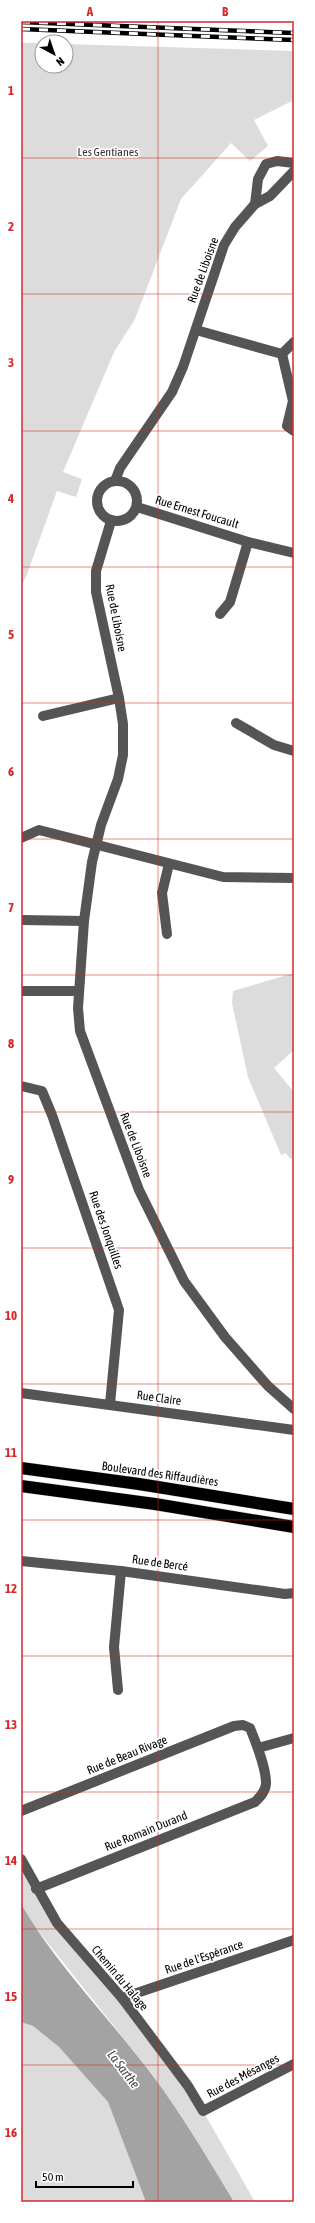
<svg xmlns="http://www.w3.org/2000/svg" width="315" height="2223" font-family="'Asap Condensed',sans-serif">
	<rect width="100%" height="100%" fill="#fff"/>
	<!-- green -->
	<g fill="#dcdcdc">
		<path d="M21 43H42V66H66V44L294 51V100L254 120 268 146 250 161 231 143 181 199 135 319 114 352 63 472 82 479 76 497 57 491 26 577 21 586Z"/>
		<path d="M294 973V1050L274 1068 294 1092V1161L292 1158 290 1159 286 1153 281 1155 248 1077 232 1003 233 991Z"/>
		<path d="M21 1859 57 1923 122 1998 203 2111 255 2202H234L180 2115 152 2074 28 1918 21 1904Z"/>
		<path d="M21 2022 33 2026 59 2047 108 2102 146 2202H21Z"/>
	</g>
	<!-- water -->
	<path fill="#a3a3a3" d="M21 1904C52 1958 97 2005 135 2053 173 2099 203 2151 234 2202H146L108 2102 59 2047 33 2026 21 2022Z"/>
	<g fill="none" stroke-linecap="round" stroke-linejoin="round">
		<!-- highway casing -->
		<g stroke="#dbdbdb" stroke-width="13">
			<g id="highway">
				<path d="M21 1468 139 1484 294 1509"/>
				<path d="M21 1486 155 1504 294 1527"/>
			</g>
		</g>
		<!-- minor -->
		<g stroke="#555" stroke-width="10">
			<path d="M255 204 258 179 266 164 277 161 294 163"/>
			<path d="M196 330 282 354 293 401 287 426 294 431"/>
			<path d="M282 354 294 342"/>
			<circle cx="117" cy="501" r="20"/>
			<path d="M115 481 120 468 172 392 183 367 224 245 235 227 255 204 270 196 294 171"/>
			<path d="M137 507 248 542 294 553"/>
			<path d="M111 521 96 571V592L119 698 123 724V755L118 779 101 825 92 862 84 921 78 1008 80 1031 139 1190 184 1281 225 1337 268 1386 294 1409"/>
			<path d="M220 614 230 602 248 542"/>
			<path d="M43 716 119 698"/>
			<path d="M236 723 274 745 294 751"/>
			<path d="M21 838 39 830 223 877 294 878"/>
			<path d="M21 920 84 921"/>
			<path d="M167 934 162 893 169 864"/>
			<path d="M21 991H79"/>
			<path d="M21 1086 42 1091 52 1115 119 1310 110 1404"/>
			<path d="M21 1393 294 1430"/>
			<path d="M21 1561 121 1571 285 1594 294 1593"/>
			<path d="M118 1690 114 1647 121 1571"/>
			<path d="M258 1748 294 1738"/>
			<path d="M21 1811 234 1726 243 1725 250 1728C256 1743 266 1767 266 1783 266 1791 260 1797 255 1802L36 1889"/>
			<path d="M21 1859 57 1923 122 1998 188 2086 203 2111 294 2064"/>
			<path d="M122 1998 294 1940"/>
		</g>
		<!-- highway -->
		<use href="#highway" stroke="#000" stroke-width="12"/>
		<!-- rail casing -->
		<g stroke="#000" stroke-width="4.5">
			<g id="rail">
				<path d="M21 22 294 33"/>
				<path d="M21 29 294 40"/>
			</g>
		</g>
		<!-- rail -->
		<use href="#rail" stroke="#fff" stroke-width="3" stroke-dasharray="9" stroke-linecap="butt"/>
	</g>
	<!-- grid -->
	<path fill="none" stroke="#d62828" stroke-width="1" stroke-opacity="0.55" d="M158 21V2202M21 158H294M21 294H294M21 431H294M21 567H294M21 703H294M21 839H294M21 975H294M21 1112H294M21 1248H294M21 1384H294M21 1520H294M21 1656H294M21 1792H294M21 1929H294M21 2065H294"/>
	<g text-anchor="middle" stroke-width="3.5" stroke-linejoin="round" paint-order="stroke">
		<!-- park labels -->
		<g font-size="12" fill="#333" stroke="#fff">
			<text x="108" y="156">Les Gentianes</text>
		</g>
		<!-- street labels -->
		<g font-size="12" fill="#000" stroke="#fff">
			<text transform="translate(203 270) rotate(-70)" y="4">Rue de Liboisne</text>
			<text transform="translate(197 512) rotate(17)" y="4">Rue Ernest Foucault</text>
			<text transform="translate(116 618) rotate(79)" y="4">Rue de Liboisne</text>
			<text transform="translate(136 1145) rotate(69)" y="4">Rue de Liboisne</text>
			<text transform="translate(106 1230) rotate(71)" y="4">Rue des Jonquilles</text>
			<text transform="translate(159 1398) rotate(8)" y="4">Rue Claire</text>
			<text transform="translate(160 1474) rotate(8)" y="4">Boulevard des Riffaudières</text>
			<text transform="translate(160 1563) rotate(8)" y="4">Rue de Bercé</text>
			<text transform="translate(127 1755) rotate(-22)" y="4">Rue de Beau Rivage</text>
			<text transform="translate(146 1831) rotate(-22)" y="4">Rue Romain Durand</text>
			<text transform="translate(204 1957) rotate(-19)" y="4">Rue de l'Espérance</text>
			<text transform="translate(120 1978) rotate(50)" y="4">Chemin du Halage</text>
			<text transform="translate(243 2076) rotate(-28)" y="4">Rue des Mésanges</text>
		</g>
		<!-- water labels -->
		<g font-size="13" font-style="italic" fill="#444" stroke="#fff">
			<text transform="translate(124 2069) rotate(53)" y="5">La Sarthe</text>
		</g>
	</g>
	<!-- border -->
	<rect width="315" height="2223" fill="none" stroke="#ffffff" stroke-width="44"/>
	<!-- north arrow -->
	<g transform="translate(54 54) rotate(140)"><circle r="19" fill="#ffffff" stroke="#999999"/>
	<path d="M0-3L7 15L0 10L-7 15Z" fill="#000000"/>
	<text y="-6" font-size="11" font-weight="bold" text-anchor="middle" fill="#000000">N</text>
	</g>
	<!-- scale -->
	<path d="M36 2181v6h97v-6" fill="none" stroke="#000000" stroke-width="2"/>
	<text x="42" y="2181" font-size="12" fill="#000000" stroke="#ffffff" stroke-width="3" paint-order="stroke">50 m</text>
	<rect x="22" y="22" width="271" height="2179" fill="none" stroke="#d62828" stroke-width="1.5"/>
	<g font-size="13" text-anchor="middle" font-weight="bold" fill="#d62828">
		<text x="90" y="16">A</text>
		<text x="225" y="16">B</text>
		<text x="11" y="95">1</text>
		<text x="11" y="231">2</text>
		<text x="11" y="367">3</text>
		<text x="11" y="503">4</text>
		<text x="11" y="639">5</text>
		<text x="11" y="776">6</text>
		<text x="11" y="912">7</text>
		<text x="11" y="1048">8</text>
		<text x="11" y="1184">9</text>
		<text x="11" y="1320">10</text>
		<text x="11" y="1457">11</text>
		<text x="11" y="1593">12</text>
		<text x="11" y="1729">13</text>
		<text x="11" y="1865">14</text>
		<text x="11" y="2001">15</text>
		<text x="11" y="2137">16</text>
	</g>
</svg>
